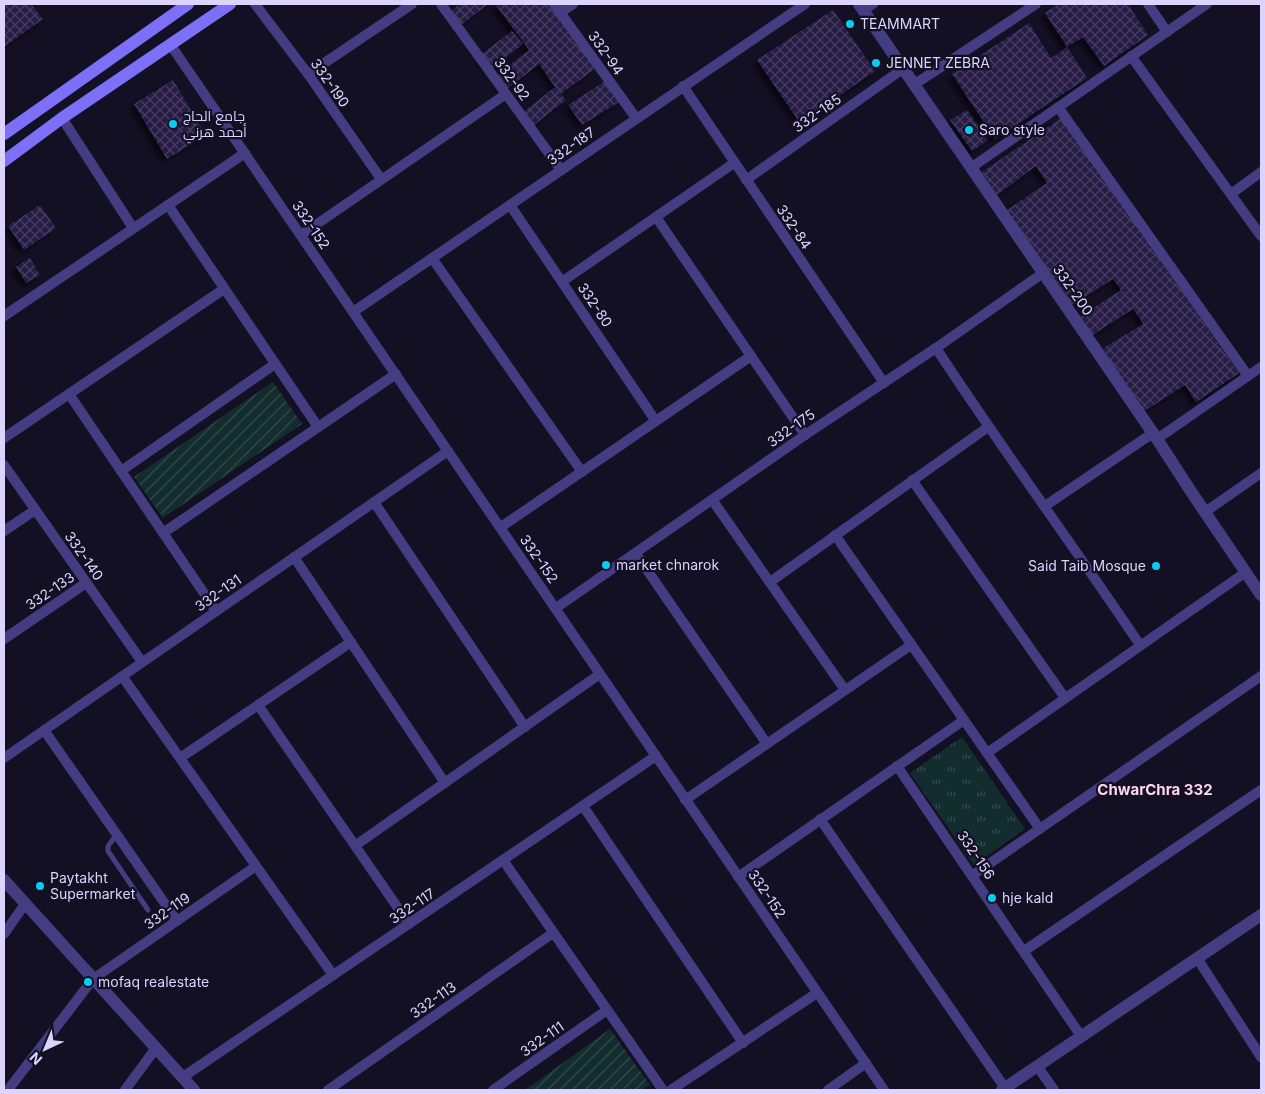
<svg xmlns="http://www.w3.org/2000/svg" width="1265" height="1094" font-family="Inter,Cairo,sans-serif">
	<defs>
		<pattern id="park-tufts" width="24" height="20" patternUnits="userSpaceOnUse" patternTransform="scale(1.25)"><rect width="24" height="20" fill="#132d2e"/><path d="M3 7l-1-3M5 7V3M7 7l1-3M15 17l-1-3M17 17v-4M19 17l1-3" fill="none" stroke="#354b4d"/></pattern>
		<pattern id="garden-furrows" width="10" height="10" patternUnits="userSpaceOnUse" patternTransform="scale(1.25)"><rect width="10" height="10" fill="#132d2e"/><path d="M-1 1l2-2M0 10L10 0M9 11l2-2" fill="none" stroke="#354b4d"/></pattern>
		<pattern id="building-cross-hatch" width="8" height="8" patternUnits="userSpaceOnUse" patternTransform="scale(1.25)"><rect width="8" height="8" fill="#271d44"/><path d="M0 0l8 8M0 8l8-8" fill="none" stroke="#463d60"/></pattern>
		<filter id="shadow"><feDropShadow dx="-4.5" dy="4.5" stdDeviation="2.5" flood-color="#0009"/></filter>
	</defs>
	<rect width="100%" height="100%" fill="#141024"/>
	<!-- park -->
	<path fill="url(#park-tufts)" d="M962 737 1025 829 974 865 910 773Z"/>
	<!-- garden -->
	<g fill="url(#garden-furrows)">
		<path d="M273 382 302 424 163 518 134 477Z"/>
		<path d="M610 1029 650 1085 642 1090H525Z"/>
	</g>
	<!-- building -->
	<g fill="url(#building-cross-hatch)" filter="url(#shadow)">
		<path d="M4 4H31L43 19 4 47Z"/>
		<path d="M460 4H488L460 26 449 12Z"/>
		<path d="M495 4H550L596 68 561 94 566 100 533 126 522 113 555 87 539 64 506 90 496 76 529 50Z"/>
		<path d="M1058 4H1128L1148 35 1104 66 1083 37 1067 47 1087 78 995 139 952 74 1029 23 1051 58 1053 57 1067 47 1045 13Z"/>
		<path d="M833 10 875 71 800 123 757 60Z"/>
		<path d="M512 31 523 44 490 70 479 56Z"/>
		<path d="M173 80 206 135 167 159 134 104Z"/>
		<path d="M605 81 619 102 582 125 568 105Z"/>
		<path d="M967 110 988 140 972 151 950 120Z"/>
		<path d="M1061 118 1239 373 1196 402 1185 385 1143 412 1102 349 1143 324 1141 320 1133 309 1091 336 1079 317 1121 290 1113 279 1071 306 1007 210 1047 183 1036 166 997 195 982 172Z"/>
		<path d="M40 205 56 228 24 250 8 226Z"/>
		<path d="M30 258 40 275 26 283 16 267Z"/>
	</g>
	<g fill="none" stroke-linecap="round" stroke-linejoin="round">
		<!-- service -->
		<path stroke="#443d81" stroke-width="5" d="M117 834 108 846V851L148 910"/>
		<!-- minor -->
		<g stroke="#443d81" stroke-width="10">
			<path d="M255 4 308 74 381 179"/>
			<path d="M441 4 561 170"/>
			<path d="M554 4 636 118"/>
			<path d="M1148 4 1167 32"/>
			<path d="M863 10 873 4"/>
			<path d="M561 12 573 4"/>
			<path d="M170 44 884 1090"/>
			<path d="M1131 56 1261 236"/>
			<path d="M308 74 412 4"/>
			<path d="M915 84 1036 4"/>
			<path d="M683 86 884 383"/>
			<path d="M1058 107 1248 376"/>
			<path d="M62 118 133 228"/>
			<path d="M972 167 1207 4"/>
			<path d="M746 180 904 68"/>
			<path d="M1231 194 1261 172"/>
			<path d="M168 205 318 427"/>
			<path d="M510 205 655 420"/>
			<path d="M656 217 805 435"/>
			<path d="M301 235 506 94"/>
			<path d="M432 258 582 472"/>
			<path d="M563 281 734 163"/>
			<path d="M353 312 805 4"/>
			<path d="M4 316 245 153"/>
			<path d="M936 348C1002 449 1073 545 1140 645"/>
			<path d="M69 394 216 611"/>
			<path d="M4 438 224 289"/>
			<path d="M1157 439 1261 367"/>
			<path d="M4 465 142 662"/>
			<path d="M121 471 275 364"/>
			<path d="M912 480 1065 698"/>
			<path d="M713 501 845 690"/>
			<path d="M374 502 525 727"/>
			<path d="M1045 506 1153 433"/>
			<path d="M1205 512 1261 473"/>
			<path d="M501 527 751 356"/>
			<path d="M4 531 35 510"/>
			<path d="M163 533 396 374"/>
			<path d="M835 535 1040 829"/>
			<path d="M636 554 767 744"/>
			<path d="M294 557 445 783"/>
			<path d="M770 582 988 427"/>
			<path d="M556 608 805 435 936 348 1043 273"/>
			<path d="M4 639 86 583"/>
			<path d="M122 676 333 975"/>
			<path d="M258 705 409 924"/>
			<path d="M44 730 177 921"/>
			<path d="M987 753 1246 572"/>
			<path d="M4 758 448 451"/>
			<path d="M180 758 351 642"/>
			<path d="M897 766 1081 1036"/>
			<path d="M685 800 911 645"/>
			<path d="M583 806 743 1043"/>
			<path d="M820 819 1005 1088"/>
			<path d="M356 845 600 674"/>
			<path d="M503 860 663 1090"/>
			<path d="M973 875 1261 676"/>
			<path d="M738 877 964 720"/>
			<path d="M4 934 25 904"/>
			<path d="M1024 951 1261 790"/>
			<path d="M1197 958 1261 1057"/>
			<path d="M1037 1066 1054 1090"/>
			<path d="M183 1077 656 756"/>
			<path d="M8 1090 93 979 256 866"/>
			<path d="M125 1090 156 1048"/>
			<path d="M328 1090 553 933"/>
			<path d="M493 1090 607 1010"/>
			<path d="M671 1090 817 993"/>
			<path d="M828 1090 866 1063"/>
		</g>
		<!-- tertiary -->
		<g stroke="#443d81" stroke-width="12">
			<path d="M859 4 1157 439 1192 493 1261 595"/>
			<path d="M4 880 194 1090"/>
			<path d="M1002 1090 1261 915"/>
		</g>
		<!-- secondary -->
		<g stroke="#7d70f8" stroke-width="12">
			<path d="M4 134 188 4"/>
			<path d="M4 161 62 118 230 4"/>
		</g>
	</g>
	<!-- markers -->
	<g fill="#0bcbf2" stroke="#141024" stroke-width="2">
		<circle cx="850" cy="24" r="5"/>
		<circle cx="876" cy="63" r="5"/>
		<circle cx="173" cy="124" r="5"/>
		<circle cx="969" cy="130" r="5"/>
		<circle cx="606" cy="565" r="5"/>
		<circle cx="1156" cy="566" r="5"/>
		<circle cx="40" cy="886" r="5"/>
		<circle cx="992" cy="898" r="5"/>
		<circle cx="88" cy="982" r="5"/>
	</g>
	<g text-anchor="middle" stroke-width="4.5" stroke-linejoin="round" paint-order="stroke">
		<!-- poi labels -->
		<g font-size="14" fill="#dcd4fd" stroke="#141024" text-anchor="start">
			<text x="860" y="29">TEAMMART</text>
			<text x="886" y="68">JENNET ZEBRA</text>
			<text x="183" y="121">جامع الحاج<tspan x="183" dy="16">أحمد هرني</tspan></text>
			<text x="979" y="135">Saro style</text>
			<text x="616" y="570">market chnarok</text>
			<text x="1146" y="571" text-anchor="end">Said Taib Mosque</text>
			<text x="50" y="883">Paytakht<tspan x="50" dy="16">Supermarket</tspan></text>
			<text x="1002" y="903">hje kald</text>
			<text x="98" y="987">mofaq realestate</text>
		</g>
		<!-- street labels -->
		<g font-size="14" fill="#dcd4fd" stroke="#141024">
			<text transform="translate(606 53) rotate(55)" y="5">332-94</text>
			<text transform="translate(512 79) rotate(54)" y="5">332-92</text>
			<text transform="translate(330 83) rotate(55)" y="5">332-190</text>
			<text transform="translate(817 113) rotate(-35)" y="5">332-185</text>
			<text transform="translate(571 146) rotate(-35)" y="5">332-187</text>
			<text transform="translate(311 225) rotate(56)" y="5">332-152</text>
			<text transform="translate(794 227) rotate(56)" y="5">332-84</text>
			<text transform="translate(1073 290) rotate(55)" y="5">332-200</text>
			<text transform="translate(595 305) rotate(56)" y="5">332-80</text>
			<text transform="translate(791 428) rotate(-35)" y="5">332-175</text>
			<text transform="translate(84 556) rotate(55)" y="5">332-140</text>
			<text transform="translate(539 559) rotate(55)" y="5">332-152</text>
			<text transform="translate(50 591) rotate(-34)" y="5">332-133</text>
			<text transform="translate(218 593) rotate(-35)" y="5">332-131</text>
			<text transform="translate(976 855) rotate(56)" y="5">332-156</text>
			<text transform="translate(767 894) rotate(56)" y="5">332-152</text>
			<text transform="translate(412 906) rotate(-34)" y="5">332-117</text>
			<text transform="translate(167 911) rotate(-35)" y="5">332-119</text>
			<text transform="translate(433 1000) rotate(-35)" y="5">332-113</text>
			<text transform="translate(542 1039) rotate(-35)" y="5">332-111</text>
		</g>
		<!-- neighbourhood labels -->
		<g font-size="15" font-weight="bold" fill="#fdd6ec" stroke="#141024">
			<text x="1155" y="795">ChwarChra 332</text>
		</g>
	</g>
	<!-- border -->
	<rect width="1265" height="1094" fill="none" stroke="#dcd4fd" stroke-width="10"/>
	<!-- north arrow -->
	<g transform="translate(45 1049) rotate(224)" stroke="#141024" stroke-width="4" paint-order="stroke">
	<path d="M0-4L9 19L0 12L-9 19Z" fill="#dcd4fd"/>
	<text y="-8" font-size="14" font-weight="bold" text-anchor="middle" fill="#dcd4fd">N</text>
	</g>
</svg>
